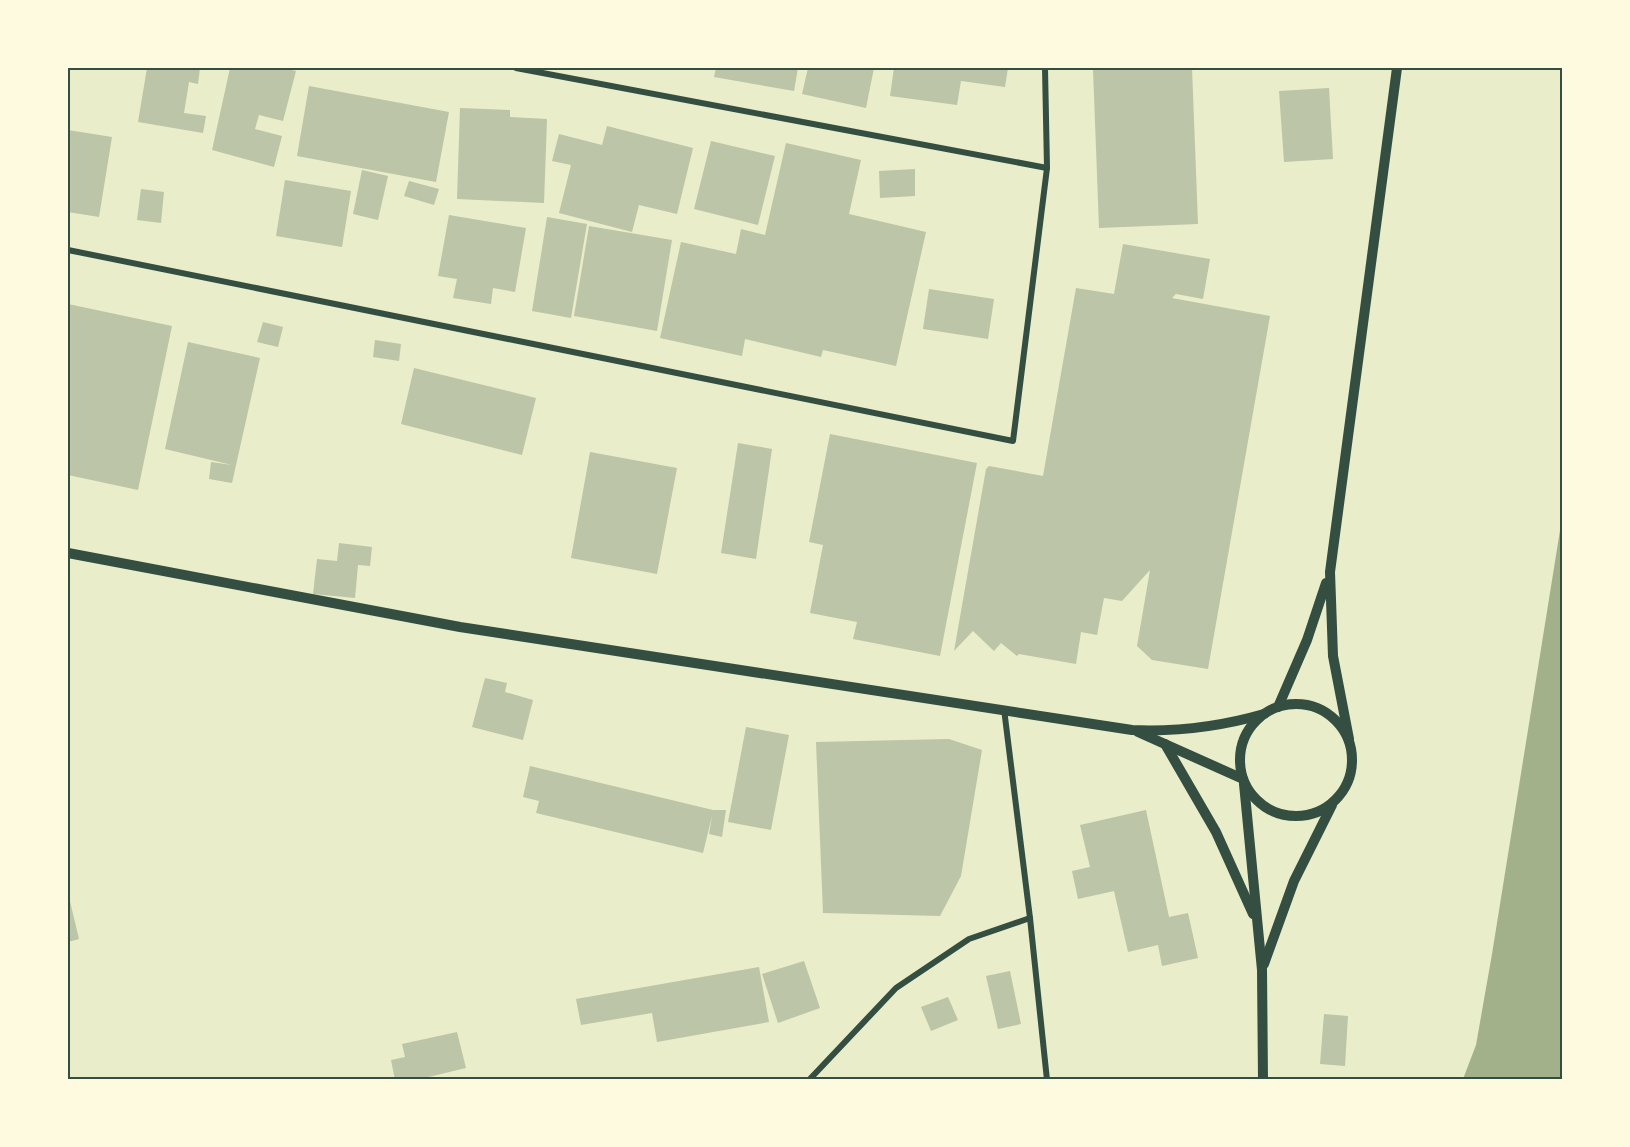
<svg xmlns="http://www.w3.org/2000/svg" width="1630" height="1147" font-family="Lora,serif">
	<rect width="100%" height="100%" fill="#e9edc9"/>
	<!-- water -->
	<path fill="#a3b18a" d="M1562 518V1079H1463L1476 1045 1492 954Z"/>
	<!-- building -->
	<g fill="#bcc5a7">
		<path d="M147 68H200L198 84 189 82 184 113 206 116 203 133 138 122Z"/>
		<path d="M230 68H283L296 71 283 121 259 115 255 129 282 136 274 167 212 150Z"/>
		<path d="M716 68H798L794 91 714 77Z"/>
		<path d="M808 68H874L866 108 802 94Z"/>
		<path d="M894 68H1008L1005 87 961 81 957 105 890 96Z"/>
		<path d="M1192 68 1198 224 1099 228 1093 69Z"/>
		<path d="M309 86 449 112 436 182 297 156Z"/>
		<path d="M1329 88 1333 159 1284 162 1279 91Z"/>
		<path d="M460 108 510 110V117L547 119 544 203 457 199Z"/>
		<path d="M607 126 693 148 677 214 639 205 632 232 559 213 571 165 552 161 559 134 602 145Z"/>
		<path d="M68 130 112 137 99 217 68 212Z"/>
		<path d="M711 141 775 156 758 225 694 209Z"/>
		<path d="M786 143 861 160 849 214 926 232 896 366 823 350 821 357 745 339 742 356 660 338 681 242 736 254 741 229 765 235Z"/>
		<path d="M915 169V196L880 198 879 171Z"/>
		<path d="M362 170 388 176 378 220 353 214Z"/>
		<path d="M285 180 351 191 342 247 276 236Z"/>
		<path d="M409 181 439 189 434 205 404 196Z"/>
		<path d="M141 189 164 192 161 223 137 220Z"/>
		<path d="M449 215 526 228 515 292 493 288 491 304 453 298 457 279 438 276Z"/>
		<path d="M547 217 587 224 571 318 532 311Z"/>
		<path d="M589 226 672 240 657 331 574 316Z"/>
		<path d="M1123 244 1210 259 1203 299 1176 294 1172 298 1270 316 1208 669 1152 660 1137 646 1150 570 1122 601 1104 598 1097 635 1081 632 1076 664 1019 654 1017 656 1001 643 994 651 973 631 954 651 986 469 989 466 1043 476 1076 288 1114 294Z"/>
		<path d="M929 289 994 299 988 339 923 329Z"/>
		<path d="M68 304 172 326 138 490 68 475Z"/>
		<path d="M263 322 283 327 278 347 257 342Z"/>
		<path d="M375 340 401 344 399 361 373 357Z"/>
		<path d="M188 342 260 358 232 483 209 479 211 462 232 465 165 449Z"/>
		<path d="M414 368 536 398 522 455 401 424Z"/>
		<path d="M830 434 977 463 940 656 853 639 857 622 810 613 823 545 809 542Z"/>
		<path d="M738 443 772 449 756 559 721 553Z"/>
		<path d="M590 452 677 468 657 574 571 558Z"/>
		<path d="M339 543 372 547 370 566 358 565 355 598 313 594 317 559 337 561Z"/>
		<path d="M485 678 507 683 505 692 533 700 523 740 472 727Z"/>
		<path d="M746 727 789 735 771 830 728 822Z"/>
		<path d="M949 739 982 750 961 876 940 916 823 913 816 742Z"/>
		<path d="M530 766 713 810H726L722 837 709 834 712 816 703 853 536 813 539 801 523 797Z"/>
		<path d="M1146 810 1169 917 1188 913 1198 958 1162 966 1158 945 1128 952 1114 891 1078 899 1072 871 1090 867 1080 825Z"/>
		<path d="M68 893 79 939 68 942Z"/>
		<path d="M804 961 820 1008 778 1023 762 974Z"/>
		<path d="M759 967 769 1022 657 1042 652 1013 581 1025 576 999Z"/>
		<path d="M1010 971 1021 1024 998 1029 986 976Z"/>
		<path d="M948 997 958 1020 931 1031 921 1007Z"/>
		<path d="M1324 1014 1348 1016 1345 1066 1320 1064Z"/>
		<path d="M457 1032 466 1068 416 1080H395L391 1060 405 1057 402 1044Z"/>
	</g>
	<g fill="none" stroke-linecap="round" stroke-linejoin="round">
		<!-- minor -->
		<g stroke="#344e41" stroke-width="6">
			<path d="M516 68 1047 168"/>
			<path d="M68 250 1013 441 1047 168 1045 68"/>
			<path d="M1004 709 1030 918 1047 1080"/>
			<path d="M809 1080 896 988 969 939 1030 918"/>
		</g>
		<!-- tertiary -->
		<g stroke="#344e41" stroke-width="10">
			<path d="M68 553 460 627 1132 730C1178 732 1219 727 1264 714"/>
			<circle cx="1296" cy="760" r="56"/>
			<path d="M1278 707 1307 640 1326 583"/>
			<path d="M1138 732 1243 779"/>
			<path d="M1349 739 1333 656 1330 572 1397 68"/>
			<path d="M1165 744 1216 832 1253 914"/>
			<path d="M1244 784 1262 970 1263 1080"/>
			<path d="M1264 964 1294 881 1332 805"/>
		</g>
	</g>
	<!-- border -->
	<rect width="1630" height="1147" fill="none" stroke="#fefae0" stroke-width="138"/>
	<rect x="69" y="69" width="1492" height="1009" fill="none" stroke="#344e41" stroke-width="2"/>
</svg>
